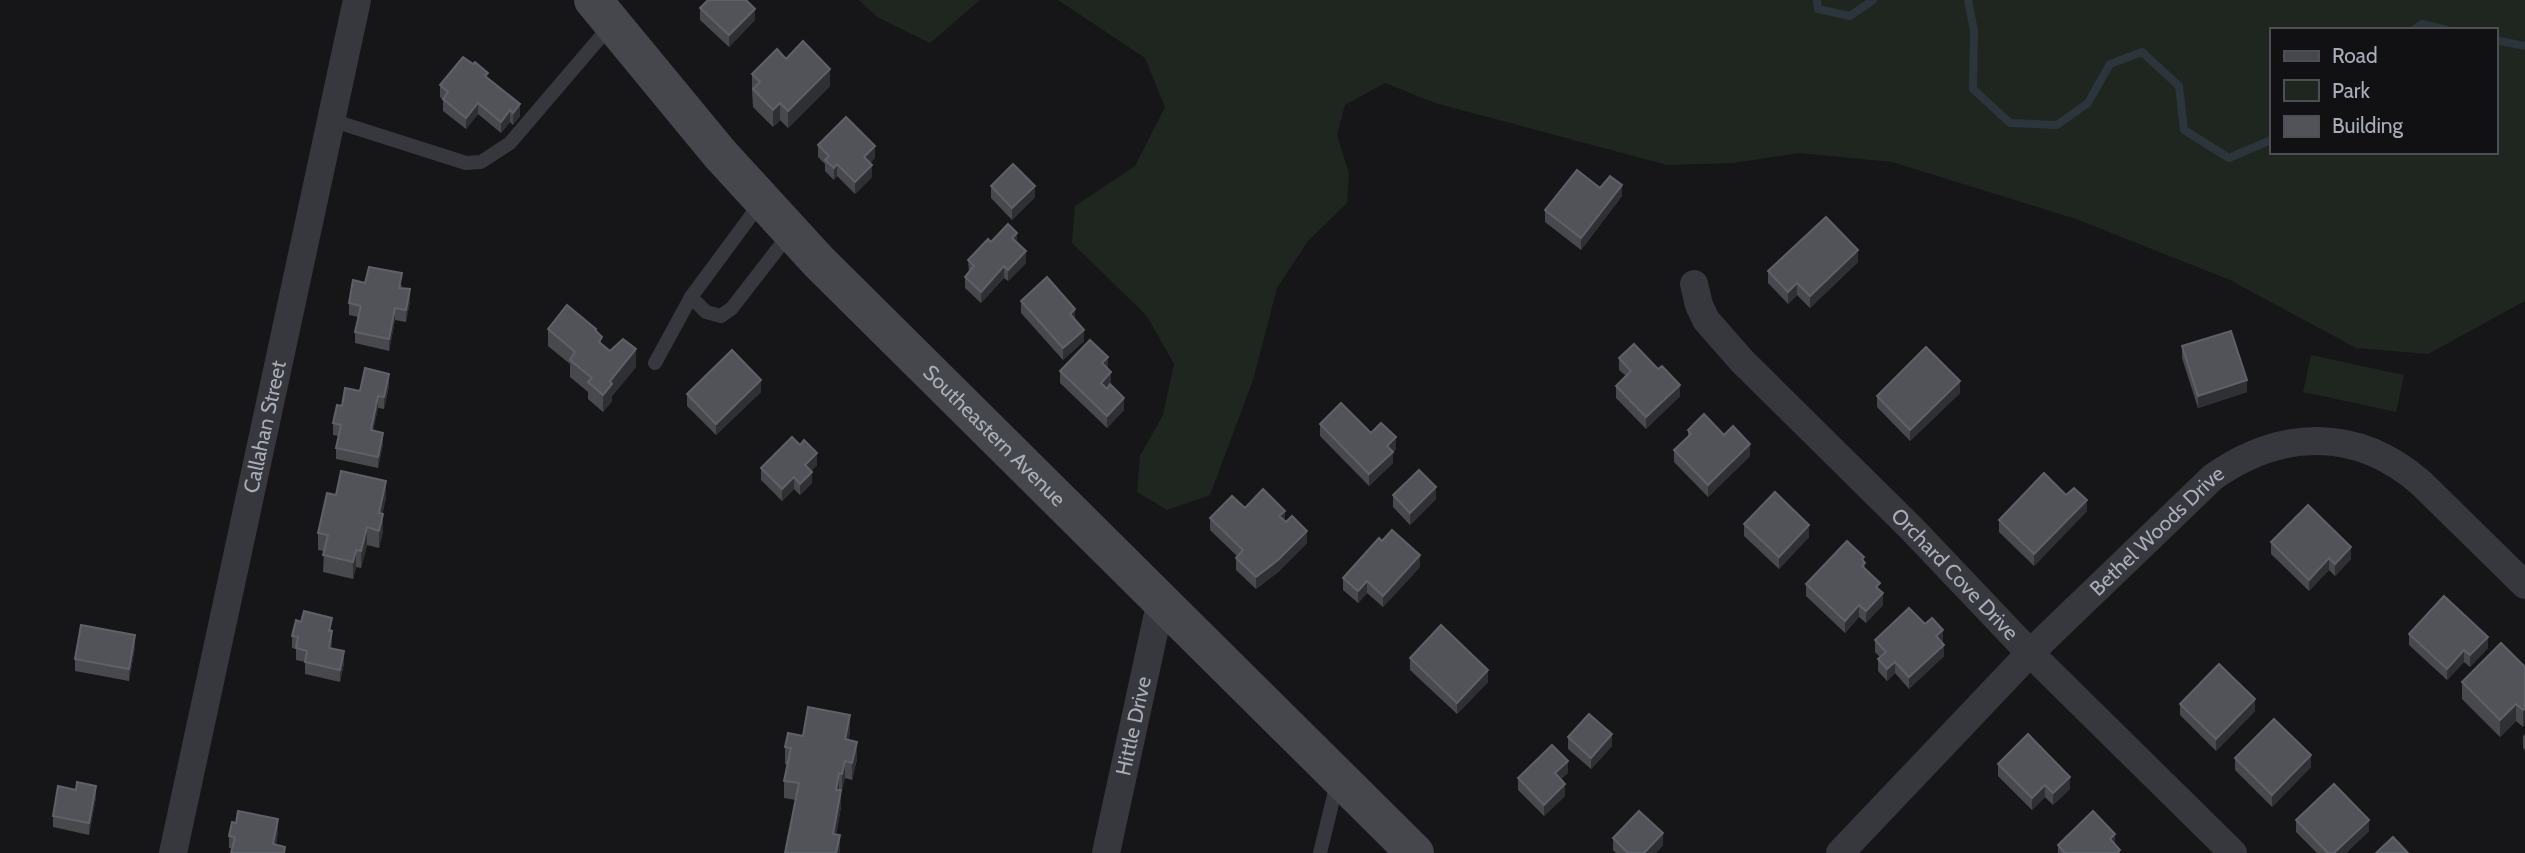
<svg xmlns="http://www.w3.org/2000/svg" width="2525" height="853" font-family="Cabin,sans-serif">
	<rect width="100%" height="100%" fill="#161618"/>
	<!-- green -->
	<g fill="#1e261f" fill-rule="evenodd">
		<path d="M859 0H980L930 43 877 17Z"/>
		<path d="M1058 0H2525V301L2428 354 2356 348 2230 280 2076 219 1892 162 1800 153 1733 163 1667 165 1435 103 1385 83 1345 105 1337 135 1349 174 1347 203 1308 241 1277 288 1253 380 1210 495 1167 510 1137 492 1140 456 1163 415 1174 364 1147 316 1072 243 1075 206 1135 166 1165 107 1145 58ZM2271 30H2495V152H2271Z"/>
		<path d="M2311 355 2404 375 2396 412 2303 392Z"/>
	</g>
	<g fill="none" stroke-linecap="round" stroke-linejoin="round">
		<!-- stream -->
		<g stroke="#2c353c" stroke-width="8">
			<path d="M1817 0 1818 9 1850 16 1873 0"/>
			<path d="M1968 0 1974 31 1973 89 2010 123 2057 125 2088 103 2110 64 2142 52 2179 86 2184 130 2229 158 2271 140"/>
			<path d="M2414 30 2422 24 2447 30"/>
			<path d="M2495 40 2525 46"/>
		</g>
		<!-- lane -->
		<g stroke="#37383d" stroke-width="14">
			<path d="M331 120 466 163 481 162 510 143 610 26"/>
			<path d="M691 297 706 312 721 316 732 308 790 233"/>
			<path d="M655 363 691 297 762 201"/>
			<path d="M1320 853 1337 783"/>
		</g>
		<!-- street -->
		<g stroke="#37383d" stroke-width="28">
			<path id="s1" d="M1694 284 1699 305 1706 320 1742 361 1912 529 2030 653 2233 853"/>
			<path id="s2" d="M173 853 357 0"/>
			<path id="s3" d="M1106 853 1161 600"/>
			<path id="s4" d="M1840 853 2030 653 2213 477C2281 429 2357 427 2421 483L2525 585"/>
		</g>
		<!-- secondary -->
		<path stroke="#45474d" stroke-width="38" id="s5" d="M593 0 720 154 819 262 1415 853"/>
	</g>
	<!-- wall -->
	<g fill="#47494d">
		<path d="M700 8 755 20 729 47 700 20Z"/>
		<path d="M786 59 830 86 788 128 780 120 773 127 753 107 752 91V74Z"/>
		<path d="M488 79 520 116 513 125 510 122 501 133 478 114 466 129 443 111V100L440 97V85Z"/>
		<path d="M818 145 875 158 870 163 872 177 855 194 837 176 834 180 825 171V164L818 157Z"/>
		<path d="M991 186 1035 197 1012 220 991 198Z"/>
		<path d="M1600 188 1622 196 1581 250 1545 222V210Z"/>
		<path d="M991 242 1017 243 1026 263 1008 281 1004 278 981 303 965 288V277L969 272 968 260Z"/>
		<path d="M1858 262 1810 308 1797 295 1788 304 1768 283V271Z"/>
		<path d="M365 283 402 285 401 288 410 301 406 322 395 320 389 351 355 343V332L358 317 349 315V303Z"/>
		<path d="M1021 301 1075 320 1084 341 1063 360 1021 313Z"/>
		<path d="M548 329 596 332 602 345 610 351 636 367 612 396V401L603 412 588 399V392L570 377V364L548 346Z"/>
		<path d="M2182 346 2247 392 2198 408 2182 358Z"/>
		<path d="M1619 358 1658 369 1680 396 1646 429 1616 398V386L1626 376 1619 370Z"/>
		<path d="M1108 369 1111 385 1124 410 1107 428 1060 383V371Z"/>
		<path d="M389 386 384 409 378 408 373 430 383 444 378 468 336 459V448L339 436 333 435V423L342 406 360 391Z"/>
		<path d="M761 392 716 435 687 406V394Z"/>
		<path d="M1960 393 1910 441 1877 407V396Z"/>
		<path d="M1320 424 1371 433 1396 449 1393 452V463L1369 486 1320 436Z"/>
		<path d="M1688 430 1724 435 1750 456 1708 497 1674 462V450L1688 437Z"/>
		<path d="M817 465 811 471 812 483 800 495 794 489 782 501 761 480V468Z"/>
		<path d="M336 495 386 498 382 514 383 531 379 548 367 545 361 568 356 567 353 579 323 572 324 551 318 550V533Z"/>
		<path d="M1393 495 1436 499 1410 525 1393 507Z"/>
		<path d="M1245 508 1285 521 1307 543 1278 572 1256 589 1236 570V558L1238 557 1210 530V518Z"/>
		<path d="M2087 511 2034 566 1999 532V520Z"/>
		<path d="M1744 524 1809 537 1779 569 1744 536Z"/>
		<path d="M2271 542 2351 559 2335 576 2329 570 2309 591 2271 554Z"/>
		<path d="M1864 561 1865 570 1880 590 1883 605 1866 623 1859 617 1845 633 1806 596V584Z"/>
		<path d="M1420 567 1383 607 1367 593 1358 603 1343 590V578Z"/>
		<path d="M332 629V643L331 648 344 663 340 682 305 674V662L296 660V649L292 648V636Z"/>
		<path d="M2409 634 2488 648 2470 667 2464 662 2447 680 2409 645Z"/>
		<path d="M1875 640 1943 642 1942 643 1944 656 1909 689 1895 673 1887 681 1878 671V659L1880 657 1875 652Z"/>
		<path d="M135 647 129 681 75 671V659Z"/>
		<path d="M1410 658 1488 682 1457 714 1410 670Z"/>
		<path d="M2525 667 2523 727 2516 721 2500 737 2462 699V682Z"/>
		<path d="M2180 704 2255 711 2216 751 2180 715Z"/>
		<path d="M850 732 848 740 857 759 852 780 845 778 841 791V807L836 835H840V853H785L796 800 784 798V781L787 765 785 764V747L803 736Z"/>
		<path d="M2525 734V750L2523 748V736Z"/>
		<path d="M1568 737 1612 746 1591 769 1568 749Z"/>
		<path d="M2235 758 2311 767 2272 807 2235 770Z"/>
		<path d="M1998 764 2070 789 2053 805 2045 797 2032 810 1998 776Z"/>
		<path d="M1568 773 1561 779 1565 796 1544 816 1518 790V778Z"/>
		<path d="M96 797 89 835 53 827V816Z"/>
		<path d="M2296 820 2369 831 2346 853H2317L2296 832Z"/>
		<path d="M278 831 276 845 285 853 229 848V836Z"/>
		<path d="M1613 838 1663 845 1656 853H1616L1613 850Z"/>
		<path d="M2058 845H2115L2120 853H2058Z"/>
	</g>
	<!-- shaded-wall -->
	<g fill="#2f3033">
		<path d="M755 9V20L729 47V35Z"/>
		<path d="M830 69V86L788 128V111Z"/>
		<path d="M478 103V114L466 129V118Z"/>
		<path d="M780 103V120L773 127V110Z"/>
		<path d="M520 104V116L513 125V113Z"/>
		<path d="M510 110V122L501 133V122Z"/>
		<path d="M875 146V158L864 169V157Z"/>
		<path d="M837 164V176L834 180V168Z"/>
		<path d="M872 165V177L855 194V182Z"/>
		<path d="M1622 185V196L1581 250V238Z"/>
		<path d="M1035 186V197L1012 220V208Z"/>
		<path d="M1017 233V245L1012 238Z"/>
		<path d="M1858 250V262L1810 308V296Z"/>
		<path d="M1026 251V263L1008 281V270Z"/>
		<path d="M1004 266V278L981 303V292Z"/>
		<path d="M1797 283V295L1788 304V292Z"/>
		<path d="M410 289V301L406 322V310Z"/>
		<path d="M395 308V320L389 351V339Z"/>
		<path d="M1075 309V321L1070 314Z"/>
		<path d="M1084 330V341L1063 360V348Z"/>
		<path d="M636 349V367L612 396V401L603 412V395L610 381Z"/>
		<path d="M1108 357V369L1102 363Z"/>
		<path d="M1111 372V384L1101 395V383Z"/>
		<path d="M389 374V386L384 409V397Z"/>
		<path d="M761 380V392L716 435V424Z"/>
		<path d="M2247 380V392L2198 408V396Z"/>
		<path d="M1960 381V393L1910 441V430Z"/>
		<path d="M1680 385V396L1646 429V417Z"/>
		<path d="M378 396V408L371 442V430Z"/>
		<path d="M1124 398V410L1107 428V416Z"/>
		<path d="M383 433V444L378 468V457Z"/>
		<path d="M1396 437V449L1393 452V463L1369 486V474L1387 446Z"/>
		<path d="M1750 444V456L1708 497V485Z"/>
		<path d="M817 453V465L805 477V465Z"/>
		<path d="M812 472V483L800 495V484Z"/>
		<path d="M794 477V489L782 501V489Z"/>
		<path d="M386 481V498L379 530V513Z"/>
		<path d="M1436 487V499L1410 525V513Z"/>
		<path d="M2087 500V511L2034 566V554Z"/>
		<path d="M1285 511V522L1279 516Z"/>
		<path d="M383 514V531L379 548V531Z"/>
		<path d="M1809 525V537L1779 569V557Z"/>
		<path d="M367 527V545L361 568V551Z"/>
		<path d="M1307 531V543L1278 572 1256 589V577Z"/>
		<path d="M2351 547V559L2335 576V564Z"/>
		<path d="M356 550V567L353 579V562Z"/>
		<path d="M1420 555V567L1383 607V596Z"/>
		<path d="M2329 558V570L2309 591V580Z"/>
		<path d="M1367 581V593L1358 603V591Z"/>
		<path d="M1883 593V605L1866 623V611Z"/>
		<path d="M1859 605V617L1845 633V621Z"/>
		<path d="M1943 630V642L1936 648V636Z"/>
		<path d="M332 631V643L329 660V648Z"/>
		<path d="M135 635V647L129 681V669Z"/>
		<path d="M2488 637V648L2470 667V655Z"/>
		<path d="M1944 645V656L1909 689V677Z"/>
		<path d="M2464 650V662L2447 680V669Z"/>
		<path d="M344 651V663L340 682V670Z"/>
		<path d="M1895 662V673L1887 681V669Z"/>
		<path d="M1488 670V682L1457 714V703Z"/>
		<path d="M2255 699V711L2216 751V739Z"/>
		<path d="M2516 704V721L2500 737V720Z"/>
		<path d="M2525 708V725L2523 727V710Z"/>
		<path d="M850 715V732L845 757V739Z"/>
		<path d="M1612 734V746L1591 769V758Z"/>
		<path d="M857 742V759L852 780V763Z"/>
		<path d="M2311 755V767L2272 807V795Z"/>
		<path d="M845 761V778L842 791V774Z"/>
		<path d="M1568 761V773L1555 785V773Z"/>
		<path d="M839 773V790H836Z"/>
		<path d="M2070 777V789L2053 805V793Z"/>
		<path d="M1565 784V796L1544 816V805Z"/>
		<path d="M2045 785V797L2032 810V798Z"/>
		<path d="M96 786V797L89 835V823Z"/>
		<path d="M841 790V807L833 851V834Z"/>
		<path d="M278 819V831L274 853 273 844Z"/>
		<path d="M2369 820V831L2346 853H2334Z"/>
		<path d="M1663 833V845L1656 853H1644Z"/>
		<path d="M2115 834V846L2110 839Z"/>
		<path d="M840 835V853H836Z"/>
	</g>
	<!-- building -->
	<g fill="#525359" stroke="#5f6168" stroke-width="2">
		<path d="M708 0H746L755 9 729 35 700 8Z"/>
		<path d="M803 41 830 69 788 111 780 103 773 110 753 89 760 82 752 74 777 49 786 59Z"/>
		<path d="M463 57 473 64 475 62 488 73 485 76 520 104 513 113 510 110 501 122 478 103 466 118 443 99 448 92 440 85Z"/>
		<path d="M846 117 875 146 864 157 872 165 855 182 837 164 834 168 825 160 829 156 818 145Z"/>
		<path d="M1013 164 1035 186 1012 208 991 186Z"/>
		<path d="M1577 170 1600 188 1610 176 1622 185 1581 238 1545 210Z"/>
		<path d="M1826 217 1858 250 1810 296 1797 283 1788 292 1768 271Z"/>
		<path d="M1008 224 1017 233 1012 238 1026 251 1008 270 1004 266 981 292 965 277 974 266 968 260 988 239 991 242Z"/>
		<path d="M369 267 402 273 399 288 410 289 406 310 395 308 389 339 355 332 361 306 349 303 353 280 365 283Z"/>
		<path d="M1047 277 1075 309 1070 314 1084 330 1063 348 1021 301Z"/>
		<path d="M567 305 596 329 595 330 602 337 599 342 610 351 623 339 636 349 610 381 612 384 603 395 588 382 592 378 570 360 575 352 548 329Z"/>
		<path d="M2231 331 2247 380 2198 396 2182 346Z"/>
		<path d="M1090 340 1108 357 1102 363 1111 372 1101 383 1107 389 1110 384 1124 398 1107 416 1060 371Z"/>
		<path d="M1634 344 1658 369 1662 366 1680 385 1646 417 1616 386 1631 371 1619 358Z"/>
		<path d="M1926 347 1960 381 1910 430 1877 396Z"/>
		<path d="M732 350 761 380 716 424 687 394Z"/>
		<path d="M365 368 389 374 384 397 378 396 371 430 383 433 378 457 336 448 341 425 333 423 337 405 342 406 345 388 360 391Z"/>
		<path d="M1341 403 1371 433 1381 423 1396 437 1387 446 1393 452 1369 474 1320 424Z"/>
		<path d="M1704 414 1724 435 1733 426 1750 444 1708 485 1674 450 1691 434 1688 430Z"/>
		<path d="M792 437 800 445 804 440 817 453 805 465 812 472 800 484 794 477 782 489 761 468Z"/>
		<path d="M1419 470 1436 487 1410 513 1393 495Z"/>
		<path d="M341 471 386 481 379 513 383 514 379 531 367 527 361 551 356 550 353 562 323 555 328 535 318 533 327 493 336 495Z"/>
		<path d="M2044 473 2066 495 2074 488 2087 500 2034 554 1999 520Z"/>
		<path d="M1263 489 1285 511 1279 516 1286 522 1292 516 1307 531 1278 560 1256 577 1236 558 1243 550 1210 518 1232 496 1245 508Z"/>
		<path d="M1775 492 1809 525 1779 557 1744 524Z"/>
		<path d="M2308 505 2351 547 2335 564 2329 558 2309 580 2271 542Z"/>
		<path d="M1392 530 1420 555 1383 596 1367 581 1358 591 1343 578 1379 538 1382 541Z"/>
		<path d="M1847 541 1864 557 1862 559 1865 563 1862 566 1880 583 1876 587 1883 593 1866 611 1859 605 1845 621 1806 584Z"/>
		<path d="M2444 596 2488 637 2470 655 2464 650 2447 669 2409 634Z"/>
		<path d="M1909 608 1925 624 1932 618 1943 630 1936 636 1944 645 1909 677 1895 662 1887 669 1878 659 1886 652 1875 640Z"/>
		<path d="M304 611 332 618 329 631H332L329 648 344 651 340 670 305 662 307 651 296 648 298 637 292 636 296 620 301 622Z"/>
		<path d="M81 625 135 635 129 669 75 659Z"/>
		<path d="M1441 625 1488 670 1457 703 1410 658Z"/>
		<path d="M2501 643 2525 667V708L2523 710 2516 704 2500 720 2462 682Z"/>
		<path d="M2219 664 2255 699 2216 739 2180 704Z"/>
		<path d="M808 707 850 715 845 739 857 742 852 763 845 761 842 774 839 773 836 790H841L833 834 840 835 836 853H785L799 783 784 781 791 748 785 747 788 733 803 736Z"/>
		<path d="M1589 714 1612 734 1591 758 1568 737Z"/>
		<path d="M2274 719 2311 755 2272 795 2235 758Z"/>
		<path d="M2028 734 2070 777 2053 793 2045 785 2032 798 1998 764Z"/>
		<path d="M1552 745 1568 761 1555 773 1565 784 1544 805 1518 778Z"/>
		<path d="M77 782 96 786 89 823 53 816 58 786 76 790Z"/>
		<path d="M2334 784 2369 820 2334 853H2328L2296 820Z"/>
		<path d="M238 811 278 819 273 844 285 847 284 853H231L235 837 229 836 232 822 236 823Z"/>
		<path d="M1639 811 1663 833 1644 853H1628L1613 838Z"/>
		<path d="M2093 811 2115 834 2110 839 2120 850 2117 853H2065L2058 845Z"/>
		<path d="M2393 837 2408 853H2376Z"/>
	</g>
	<g text-anchor="middle" stroke-width="5" stroke-linejoin="round" paint-order="stroke">
		<!-- street labels -->
		<g font-size="21" fill="#a8adb8" stroke="#111113">
			<text dy="7" stroke="none"><textPath href="#s2" startOffset="436">Callahan Street</textPath></text>
			<text dy="7" stroke="none"><textPath href="#s5" startOffset="593">Southeastern Avenue</textPath></text>
			<text dy="7" stroke="none"><textPath href="#s4" startOffset="452">Bethel Woods Drive</textPath></text>
			<text dy="7" stroke="none"><textPath href="#s1" startOffset="394">Orchard Cove Drive</textPath></text>
			<text dy="7" stroke="none"><textPath href="#s3" startOffset="130">Hittle Drive</textPath></text>
		</g>
	</g>
	<!-- legend -->
	<rect x="2270" y="28" width="228" height="126" fill="#111113" stroke="#4d4f55" stroke-width="2"/>
	<rect x="2284" y="51" width="35" height="10" fill="#45474d" stroke="#4d4f55" stroke-width="2"/>
	<text x="2332" y="63" font-size="21" fill="#a8adb8">Road</text>
	<rect x="2284" y="80" width="35" height="21" fill="#1e261f" stroke="#4d4f55" stroke-width="2"/>
	<text x="2332" y="98" font-size="21" fill="#a8adb8">Park</text>
	<rect x="2284" y="116" width="35" height="21" fill="#525359" stroke="#4d4f55" stroke-width="2"/>
	<text x="2332" y="133" font-size="21" fill="#a8adb8">Building</text>
</svg>
